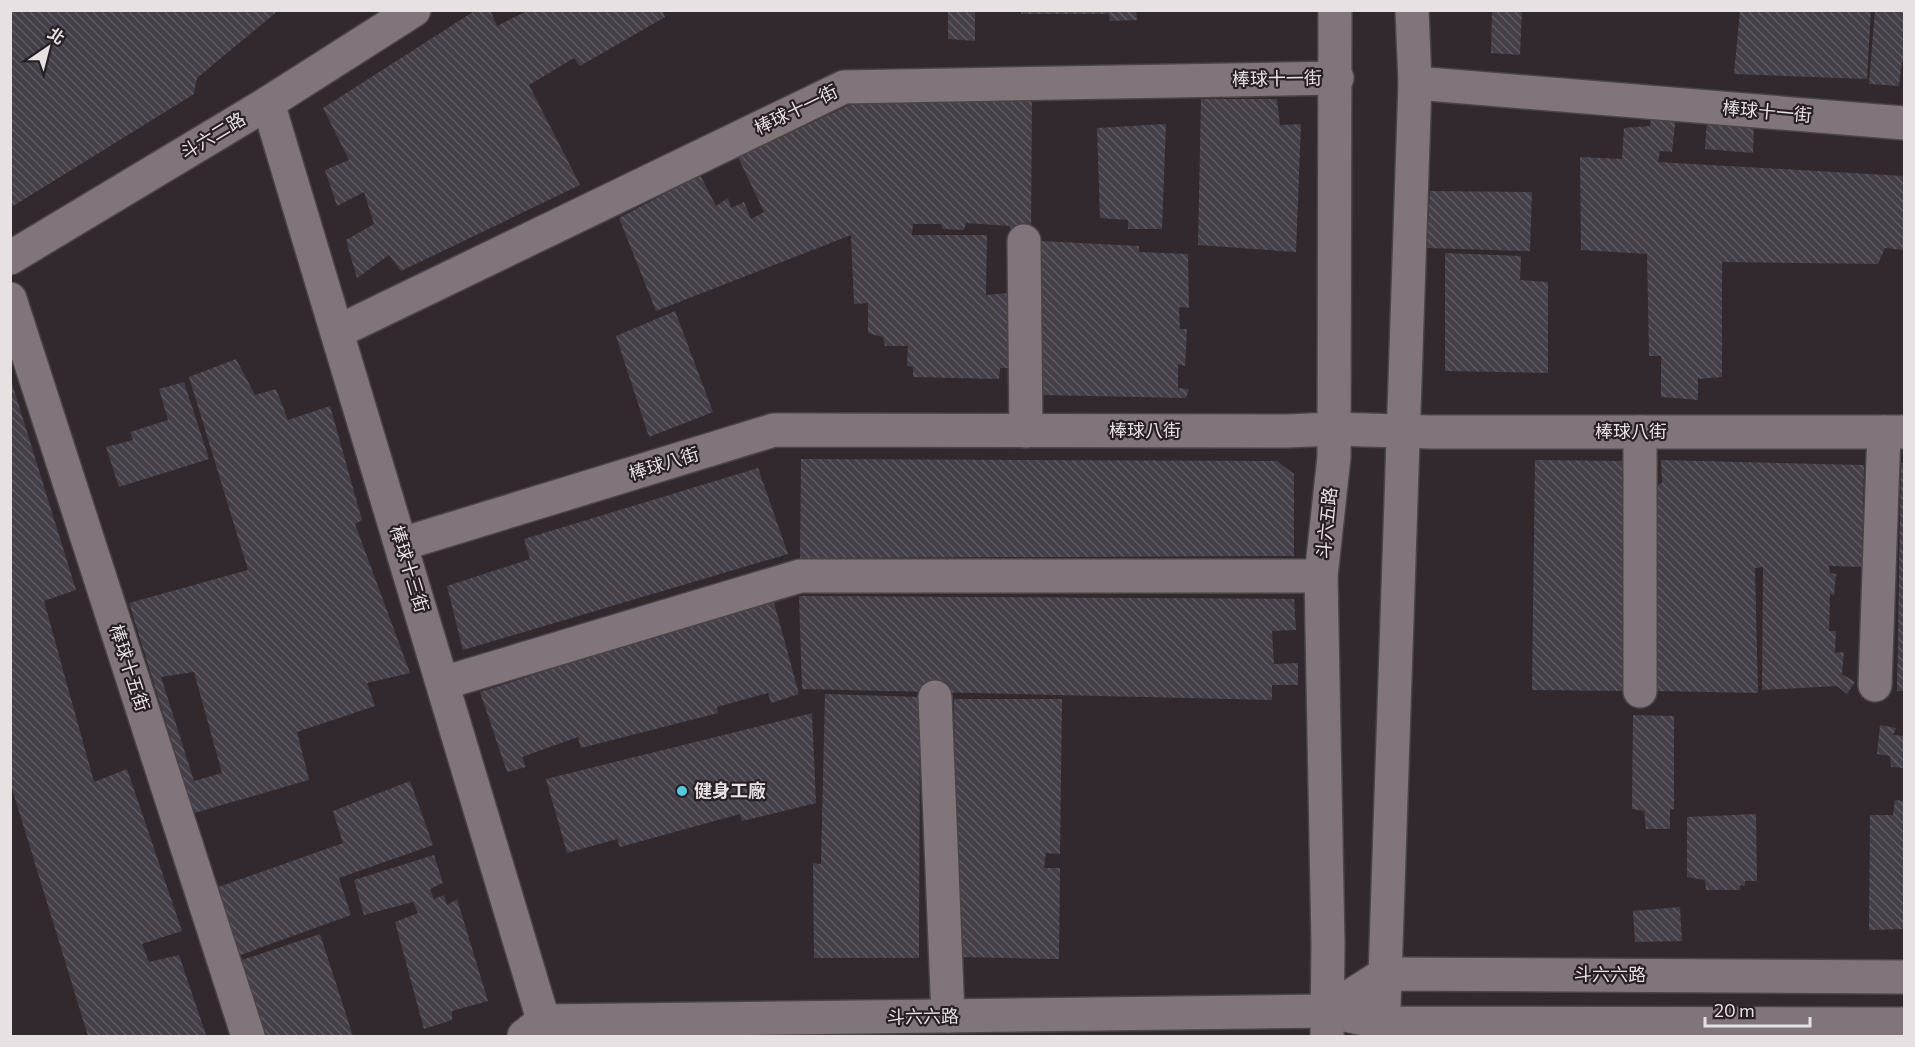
<svg xmlns="http://www.w3.org/2000/svg" width="1915" height="1047" font-family="Commissioner,'Noto Sans TC',sans-serif">
	<defs>
		<pattern id="building-back-hatch" width="6" height="6" patternUnits="userSpaceOnUse" patternTransform="scale(1.5)"><rect width="6" height="6" fill="#454048"/><path d="M-1 5l2 2M0 0l6 6M5-1l2 2" fill="none" stroke="#605b62"/></pattern>
	</defs>
	<rect width="100%" height="100%" fill="#31292e"/>
	<!-- building -->
	<g fill="url(#building-back-hatch)" fill-rule="evenodd">
		<path d="M10 10H279L197 78 194 94 10 208Z"/>
		<path d="M476 10H490L497 26 529 10H662L665 17 580 66 574 58 529 85 580 185 401 271 389 255 357 278 346 240 374 224 364 192 337 206 325 170 349 160 323 108Z"/>
		<path d="M948 10H975V41L948 39Z"/>
		<path d="M1021 10H1136L1137 20 1110 21 1109 14H1021Z"/>
		<path d="M1492 10H1522L1520 55 1491 53Z"/>
		<path d="M1740 10H1871L1867 79 1734 74Z"/>
		<path d="M1875 10H1904V62H1902L1899 86 1869 84Z"/>
		<path d="M1032 95 1031 235 1012 236 1010 226 966 223 964 230 943 229 941 224H913L912 235H987L986 295 1009 293 1008 368H1000L999 379 913 377V367L907 366 908 346H885L883 337 868 333V303L854 304 851 235 656 311 619 218 700 175 716 206 728 198 731 208 744 202 751 219 764 212 738 157 865 98Z"/>
		<path d="M1201 99H1277L1280 125 1301 124 1296 252 1198 245Z"/>
		<path d="M1651 116 1676 117 1672 152 1660 151 1658 162 1904 176V250L1885 248 1878 264 1722 262V377L1698 379V400L1661 397V356H1649L1647 254 1581 250 1580 157 1622 159 1624 128 1650 126Z"/>
		<path d="M1707 119 1754 122 1753 153 1705 149Z"/>
		<path d="M1166 124 1162 229H1128V220L1100 218 1097 128Z"/>
		<path d="M1430 191 1532 192 1530 251 1427 248Z"/>
		<path d="M1042 241 1139 246V252L1188 254 1189 308 1179 307 1180 329H1187L1185 366 1178 364V388L1189 389 1186 398 1042 395Z"/>
		<path d="M1445 253 1521 256 1520 280 1548 282V373L1445 371Z"/>
		<path d="M675 311 713 412 649 437 616 336Z"/>
		<path d="M236 359 255 395 276 389 288 420 330 406 362 520 355 524 410 673 367 683 375 706 297 732 309 780 194 813 129 603 248 570 189 377ZM194 672 222 773 194 781 161 677Z"/>
		<path d="M10 377 76 590 44 601 94 782 127 769 182 931 142 944 149 962 179 955 206 1035 202 1036H88L10 782Z"/>
		<path d="M184 382 209 459 119 487 106 447 133 440 130 432 168 420 159 389Z"/>
		<path d="M801 459 1277 461 1294 474V556L800 558Z"/>
		<path d="M1535 460 1624 461 1627 691 1532 690Z"/>
		<path d="M1661 460 1864 465 1862 567 1829 566 1830 573 1836 574 1834 595 1830 594 1829 631H1836L1835 653 1844 652 1842 674 1855 682 1847 694 1837 686 1762 690 1763 567 1755 568 1758 693 1658 691 1655 486 1662 483Z"/>
		<path d="M1901 463H1904V691H1897Z"/>
		<path d="M758 468 788 554 463 650 447 586 530 559 524 539Z"/>
		<path d="M799 596 1294 599 1296 630 1272 631 1274 664 1298 663V685H1272V700L802 689Z"/>
		<path d="M773 599 799 694 771 703 768 693 717 707 718 713 581 748 578 737 522 757 526 767 507 772 480 692Z"/>
		<path d="M825 694 920 697 919 958H814L813 863 821 864Z"/>
		<path d="M954 699H1062L1060 854 1046 853 1044 868H1060L1059 959 958 957Z"/>
		<path d="M812 713 816 803 742 821 740 814 620 847 617 839 567 853 546 779Z"/>
		<path d="M1633 715 1674 716V809L1670 810V829H1646L1644 811 1632 809Z"/>
		<path d="M1880 725 1896 728 1893 735 1904 736V768L1891 767 1890 756 1877 754Z"/>
		<path d="M410 781 433 845 339 878 351 915 235 957 213 889 343 843 333 811Z"/>
		<path d="M1895 800 1904 801V929L1869 930 1870 815H1893Z"/>
		<path d="M1756 814 1757 881H1745V886L1740 885V890H1706L1705 880 1687 877V817Z"/>
		<path d="M434 855 443 883 430 889 434 899 444 895 447 905 457 899 488 1001 452 1011V1020L424 1029 395 922 418 913 413 902 364 915 354 880Z"/>
		<path d="M1680 907 1682 941 1635 942 1633 911Z"/>
		<path d="M320 934 353 1036H259L236 962Z"/>
	</g>
	<g fill="none" stroke-linecap="round" stroke-linejoin="round">
		<!-- minor casing -->
		<g stroke="#4a4447" stroke-width="36">
			<g id="minor">
				<path d="M1415 83 1904 123"/>
				<path d="M268 103 548 1036"/>
				<path d="M1024 241 1026 431"/>
				<path d="M10 258 268 103 414 10"/>
				<path d="M10 299 248 1036"/>
				<path d="M337 332 844 87 1337 78"/>
				<path d="M402 544 774 430 1287 431 1334 429 1431 432H1904"/>
				<path d="M443 683 800 576H1321"/>
				<path d="M1875 685 1884 432"/>
				<path d="M1640 691V432"/>
				<path d="M935 697 948 1016"/>
				<path d="M1327 1011 1385 974 1904 977"/>
				<path d="M524 1036 543 1021 1327 1011 1383 1023 1904 1024"/>
				<path d="M1327 1036 1328 944 1321 576 1334 457 1335 10"/>
				<path d="M1383 1036 1415 83 1412 10"/>
			</g>
		</g>
		<!-- minor -->
		<use href="#minor" stroke="#7f757b" stroke-width="33"/>
	</g>
	<!-- markers -->
	<circle fill="#56c9e1" stroke="#271f24" stroke-width="2" cx="682" cy="791" r="6"/>
	<g text-anchor="middle" stroke-width="4.5" stroke-linejoin="round" paint-order="stroke">
		<!-- street labels -->
		<g font-size="18" fill="#e7e1e4" stroke="#271f24">
			<text transform="translate(1277 79) rotate(-1)" y="6">棒球十一街</text>
			<text transform="translate(796 110) rotate(-26)" y="6">棒球十一街</text>
			<text transform="translate(1767 112) rotate(5)" y="6">棒球十一街</text>
			<text transform="translate(213 136) rotate(-31)" y="6">斗六二路</text>
			<text x="1145" y="437">棒球八街</text>
			<text x="1631" y="438">棒球八街</text>
			<text transform="translate(664 464) rotate(-17)" y="6">棒球八街</text>
			<text transform="translate(1327 523) rotate(-84)" y="6">斗六五路</text>
			<text transform="translate(409 569) rotate(73)" y="6">棒球十三街</text>
			<text transform="translate(129 668) rotate(72)" y="6">棒球十五街</text>
			<text x="1610" y="981">斗六六路</text>
			<text transform="translate(923 1017) rotate(-1)" y="6">斗六六路</text>
		</g>
		<!-- poi labels -->
		<g font-size="18" font-weight="bold" fill="#e7e1e4" stroke="#271f24" text-anchor="start">
			<text x="694" y="797">健身工廠</text>
		</g>
	</g>
	<!-- border -->
	<rect width="1915" height="1047" fill="none" stroke="#e7e1e4" stroke-width="24"/>
	<!-- north arrow -->
	<g transform="translate(48 48) rotate(35)" stroke="#271f24" stroke-width="4.5" paint-order="stroke">
	<path d="M0-4.5L10 22L0 15L-10 22Z" fill="#e7e1e4"/>
	<text y="-9" font-size="16" font-weight="bold" text-anchor="middle" fill="#e7e1e4">北</text>
	</g>
	<!-- scale -->
	<path d="M1705 1017v9h105v-9" fill="none" stroke="#e7e1e4" stroke-width="3"/>
	<text x="1714" y="1017" font-size="18" fill="#e7e1e4" stroke="#271f24" stroke-width="4.5" paint-order="stroke">20 m</text>
</svg>
